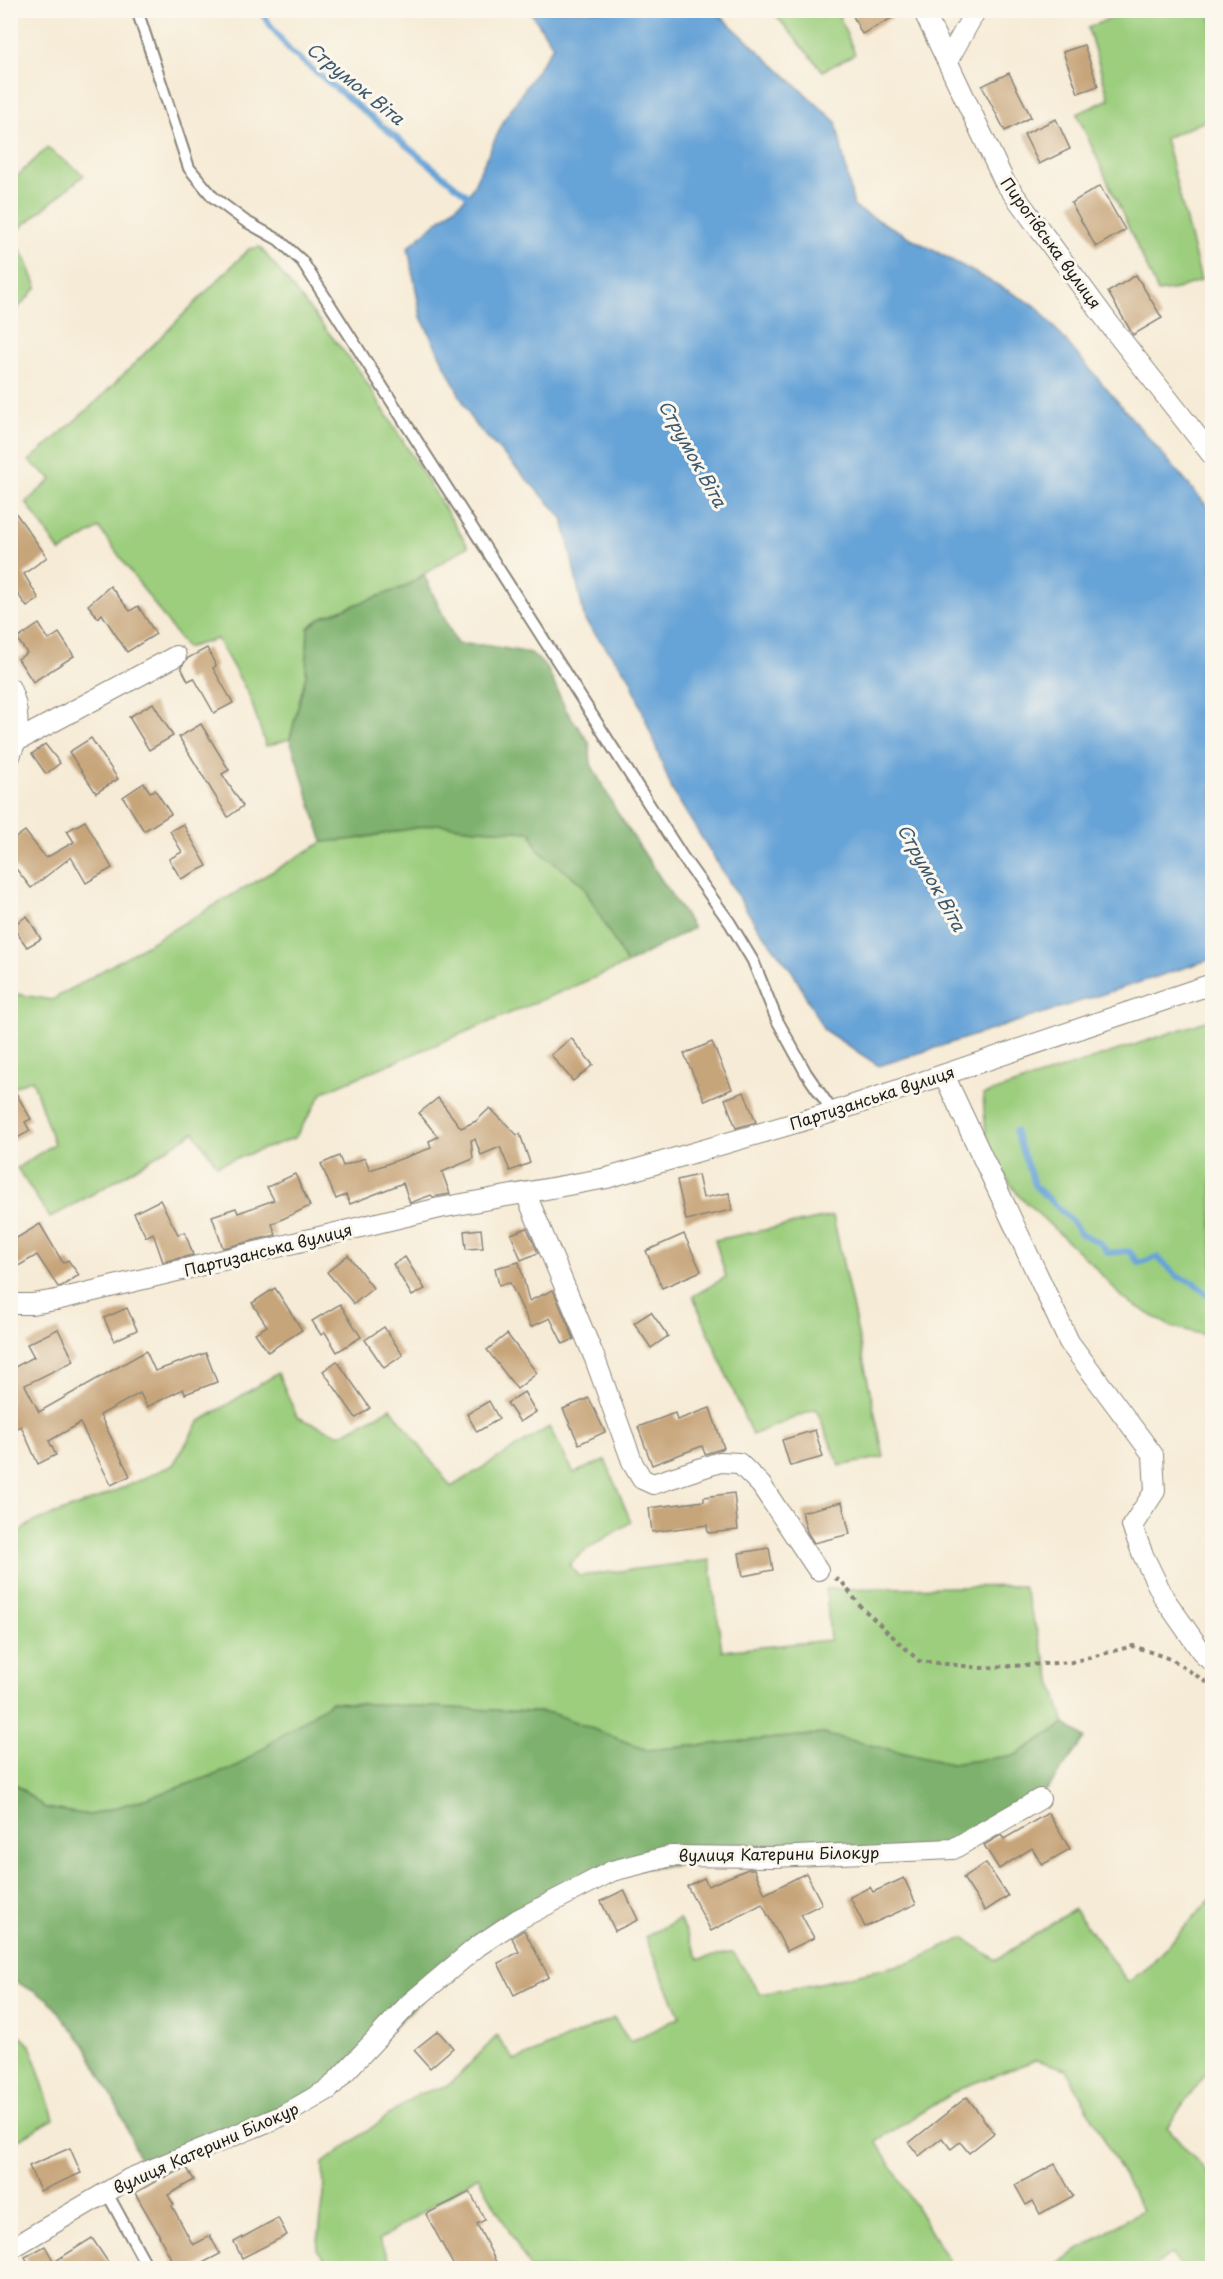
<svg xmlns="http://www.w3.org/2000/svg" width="1223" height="2279" font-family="'Playpen Sans',sans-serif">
	<rect width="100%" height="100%" fill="#fbf7ec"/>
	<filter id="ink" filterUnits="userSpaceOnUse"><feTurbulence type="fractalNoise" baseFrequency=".0167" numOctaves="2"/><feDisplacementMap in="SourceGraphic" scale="12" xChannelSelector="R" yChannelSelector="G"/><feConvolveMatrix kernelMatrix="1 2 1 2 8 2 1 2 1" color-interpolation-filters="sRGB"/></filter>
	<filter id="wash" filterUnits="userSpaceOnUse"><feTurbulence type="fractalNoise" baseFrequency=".008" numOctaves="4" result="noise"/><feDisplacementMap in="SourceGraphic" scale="24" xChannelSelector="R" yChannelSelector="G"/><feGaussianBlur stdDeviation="1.35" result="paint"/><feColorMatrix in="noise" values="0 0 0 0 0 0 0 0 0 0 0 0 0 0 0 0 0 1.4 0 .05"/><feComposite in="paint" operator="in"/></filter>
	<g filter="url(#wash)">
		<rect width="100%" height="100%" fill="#f6ebd6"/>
		<!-- green -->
		<g fill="#9cce7e" stroke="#5c754d" stroke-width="1.5">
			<path d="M772 11H837L855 54 823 71Z"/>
			<path d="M1126 11H1212V118L1165 138 1201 280 1177 289 1158 292 1077 114 1109 99 1088 28Z"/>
			<path d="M47 148 84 175 11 236 25 257 37 287 11 316V182Z"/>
			<path d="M260 247 360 372 468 546 404 587 322 617 308 628 306 675 290 739 266 746 249 695 217 639 186 648 99 528 60 552 26 502 52 479 29 461 97 401 249 249Z"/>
			<path d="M436 824 476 829 531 832 538 850 582 884 627 964 323 1092 295 1138 217 1165 194 1132 107 1186 50 1218 17 1168 54 1144 32 1079 11 1088 10 993 52 1000 323 842 356 839Z"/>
			<path d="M1212 1019V1337L1170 1326 1122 1298 1092 1264 1019 1196 987 1150 983 1095Z"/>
			<path d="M833 1216 884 1457 840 1466 816 1409 752 1435 693 1296 726 1277 715 1240Z"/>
			<path d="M278 1373 297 1417 340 1435 391 1408 451 1487 549 1427 574 1473 605 1460 631 1522 584 1551 569 1565 579 1576 710 1560 722 1651 830 1640 826 1589 1023 1586 1065 1724 1016 1755 951 1764 823 1734 647 1750 552 1713 331 1702 234 1768 148 1798 90 1815 45 1808 11 1780 10 1538 33 1522 97 1499 173 1465 199 1422Z"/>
			<path d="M1212 1898V2065L1167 2127 1212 2178V2268H1182L1171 2254 1151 2268H1061L1058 2263 1142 2210 1066 2069 1036 2060 963 2087 876 2141 953 2268H530L478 2176 379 2240 394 2268H331L317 2249 324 2194 323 2163 418 2094 449 2085 497 2036 515 2061 614 2018 630 2042 680 2017 645 1937 679 1919 699 1959 733 1952 760 1994 806 1986 912 1962 963 1938 996 1960 1074 1909 1128 1982 1147 1968Z"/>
			<path d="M10 2025 30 2045 54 2119 11 2144Z"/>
		</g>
		<!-- forest -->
		<g fill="#7db16d" stroke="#4c6644" stroke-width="1.5">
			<path d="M424 575 457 644 484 645 531 653 547 668 566 710 589 742 591 764 617 812 693 928 627 964 582 884 538 850 531 832 476 829 436 824 356 839 323 842 290 739 306 675 308 628 322 617 404 587Z"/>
			<path d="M331 1702 552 1713 647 1750 823 1734 951 1764 1016 1755 1065 1724 1085 1738 1040 1799 953 1849 773 1857 612 1871 478 1946 329 2089 141 2163 121 2114 85 2045 48 1999 11 1979 10 1780 45 1808 90 1815 148 1798 234 1768Z"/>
		</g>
		<!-- water -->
		<path fill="#66a3d7" stroke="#41607a" stroke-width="1.5" d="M530 11H715L836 122 854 207 1036 306 1212 512V959L879 1066 824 1030 792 971 756 925 672 790 630 678 585 621 563 518 473 422 421 317 408 247 469 195 505 118 553 46Z"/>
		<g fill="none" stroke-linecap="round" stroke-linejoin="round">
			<!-- stream -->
			<g stroke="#66a3d7" stroke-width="6">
				<path d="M259 10 290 51 473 200"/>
				<path d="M1015 1131 1035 1186 1071 1220 1080 1233 1100 1243 1108 1253 1129 1251 1139 1263 1157 1257 1178 1277 1193 1282 1212 1299"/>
			</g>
		</g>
		<g id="blocks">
			<!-- building -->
			<g fill="#c7a57a">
				<path d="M850 10H907L862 34Z"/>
				<path d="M1084 45 1098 86 1078 93 1063 52Z"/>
				<path d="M1009 73 1031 117 1005 131 982 86Z"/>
				<path d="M1056 119 1070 149 1039 164 1024 134Z"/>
				<path d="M1100 186 1125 230 1096 247 1071 203Z"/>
				<path d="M1136 275 1162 318 1133 335 1108 292Z"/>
				<path d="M10 505 47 557 24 574 39 599 27 607 10 583Z"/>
				<path d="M110 586 130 611 138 606 156 634 127 652 102 614 98 618 88 605Z"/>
				<path d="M39 624 49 640 59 633 74 656 33 682 18 659 27 653 17 639Z"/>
				<path d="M207 648 216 666 213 668 233 703 214 713 194 678 188 681 181 667 188 658Z"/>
				<path d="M153 703 173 736 149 750 129 717Z"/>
				<path d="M201 724 229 770 222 774 243 806 228 817 179 737Z"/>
				<path d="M91 738 118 779 96 793 69 752Z"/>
				<path d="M45 744 60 763 46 774 32 754Z"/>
				<path d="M144 783 150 792 155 790 171 814 144 831 123 797Z"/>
				<path d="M85 821 112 868 86 883 71 857 31 888 10 861V842L25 831 46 858 74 842 67 831Z"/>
				<path d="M183 824 207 866 181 879 169 859 182 852 170 831Z"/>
				<path d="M27 916 41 939 27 947 12 926Z"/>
				<path d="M571 1038 593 1065 573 1081 551 1055Z"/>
				<path d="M712 1042 732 1089 705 1101 684 1054Z"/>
				<path d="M10 1083 31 1119 25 1122 30 1131 10 1142Z"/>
				<path d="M744 1092 756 1122 736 1128 725 1099Z"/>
				<path d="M438 1098 461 1128 476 1121 490 1108 517 1135 520 1134 530 1163 510 1171 500 1147 481 1155 475 1139 471 1140 473 1159 442 1172 450 1194 433 1197 431 1195 410 1203 403 1183 350 1204 346 1195 336 1199 321 1164 339 1156 343 1166 365 1158 370 1170 431 1148 429 1141 438 1137 419 1113Z"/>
				<path d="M295 1174 310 1206 272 1224 276 1235 223 1248 212 1216 236 1208 238 1213 274 1200 267 1187Z"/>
				<path d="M698 1175 703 1198 729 1193 732 1210 686 1220 677 1180Z"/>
				<path d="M160 1200 178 1234 185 1232 193 1255 163 1262 153 1233 146 1237 134 1213Z"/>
				<path d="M40 1224 63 1263 68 1260 79 1275 62 1286 58 1287 37 1255 10 1271V1242Z"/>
				<path d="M527 1228 538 1253 521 1260 511 1234Z"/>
				<path d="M481 1229 483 1248 466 1249 464 1231Z"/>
				<path d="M684 1234 701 1271 662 1288 646 1251Z"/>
				<path d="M348 1255 373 1288 354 1304 327 1272Z"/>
				<path d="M405 1257 425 1289 412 1296 393 1264Z"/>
				<path d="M519 1262 529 1301 553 1290 574 1339 563 1344 550 1318 531 1327 510 1283 499 1285 495 1268Z"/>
				<path d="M275 1288 302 1330 268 1352 255 1333 267 1326 252 1303Z"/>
				<path d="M340 1304 361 1337 337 1352 325 1332 321 1335 312 1321Z"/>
				<path d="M127 1308 137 1330 114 1341 104 1318Z"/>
				<path d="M651 1312 668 1336 651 1348 634 1323Z"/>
				<path d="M384 1327 403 1355 384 1368 365 1340Z"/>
				<path d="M58 1329 74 1361 25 1385 39 1412 146 1351 155 1371 206 1353 217 1382 185 1394 183 1389 147 1407 140 1393 100 1415 130 1476 111 1485 80 1423 49 1441 56 1455 38 1464 21 1426 10 1431V1357L15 1367 34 1357 27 1344Z"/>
				<path d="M507 1334 537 1373 517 1389 487 1350Z"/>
				<path d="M337 1361 370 1408 356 1418 323 1371Z"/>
				<path d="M524 1392 536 1412 520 1422 507 1403Z"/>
				<path d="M589 1398 605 1432 579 1444 563 1409Z"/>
				<path d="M489 1401 499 1419 477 1432 467 1414Z"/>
				<path d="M710 1408 724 1448 705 1454 702 1446 652 1465 638 1427 675 1413 677 1420Z"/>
				<path d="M815 1430 823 1457 790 1466 782 1440Z"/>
				<path d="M734 1493 738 1530 708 1533 707 1525 652 1532 649 1508 704 1501V1497Z"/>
				<path d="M842 1502 850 1534 814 1543 807 1532 802 1512Z"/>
				<path d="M769 1548 773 1570 743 1576 739 1553Z"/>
				<path d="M1048 1813 1070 1849 1042 1865 1032 1848 999 1869 984 1845 1001 1835 1004 1839Z"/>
				<path d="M986 1863 1008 1896 985 1911 963 1878Z"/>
				<path d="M748 1869H754L765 1894 806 1873 822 1904 801 1914 814 1938 787 1951 762 1904 711 1931 687 1886 704 1878 708 1886Z"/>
				<path d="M904 1878 916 1904 865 1927 850 1897 870 1887 873 1892Z"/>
				<path d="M624 1890 638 1920 615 1931 601 1901Z"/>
				<path d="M524 1930 549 1977 514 1995 498 1963 519 1952 512 1938Z"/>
				<path d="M438 2031 453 2048 430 2068 414 2050Z"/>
				<path d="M967 2097 994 2133 969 2153 960 2142 951 2149 942 2138 919 2156 909 2143Z"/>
				<path d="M70 2148 81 2173 40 2191 29 2166Z"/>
				<path d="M1055 2164 1073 2196 1040 2214 1033 2201 1026 2205 1015 2185Z"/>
				<path d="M187 2168 194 2180 168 2195 174 2205 172 2206 193 2245 210 2236 220 2254 193 2268H176L159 2236H160L135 2193 158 2180Z"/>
				<path d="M470 2192 485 2220 477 2224 499 2268H455L426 2214Z"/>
				<path d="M278 2218 287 2235 242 2258 234 2242Z"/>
				<path d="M92 2238 112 2268H31L25 2257 45 2246 54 2262Z"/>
			</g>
		</g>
	</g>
	<g filter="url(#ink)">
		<use href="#blocks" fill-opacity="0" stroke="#898479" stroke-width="1.5"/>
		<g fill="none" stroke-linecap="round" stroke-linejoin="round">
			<!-- lane casing -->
			<g stroke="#898479" stroke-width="14">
				<g id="lane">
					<path d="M137 10 189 168 213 197 245 221 279 240 302 261 682 856 730 923 753 961 777 1020 806 1073 833 1112"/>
					<path d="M107 2193 148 2268"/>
				</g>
			</g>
			<!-- street casing -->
			<g stroke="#898479" stroke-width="22">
				<g id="street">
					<path d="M923 10 1004 181 1113 329 1212 455"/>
					<path d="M948 60 976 10"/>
					<path d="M10 688C20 710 20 734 10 756"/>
					<path d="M17 741 176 656"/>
					<path d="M944 1075 1069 1342 1153 1455 1155 1491 1132 1526 1143 1555 1164 1598 1204 1655 1212 1661"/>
					<path d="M526 1194 595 1359 633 1464 642 1479 653 1484 720 1462 739 1463 761 1485 818 1570"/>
					<path d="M10 1304H32L56 1300 440 1208 607 1178 833 1112 1212 984"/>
					<path d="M10 2249 129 2179 284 2115 329 2089 409 2004 478 1946 517 1920 612 1871 671 1856 773 1857 953 1849 1040 1799"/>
				</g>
			</g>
			<!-- path -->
			<path stroke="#898479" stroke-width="4" stroke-dasharray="4.5 4.5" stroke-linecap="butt" d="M835 1578 842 1582 861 1607 919 1661 981 1668 1072 1662 1133 1646 1173 1660 1212 1686"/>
			<!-- lane -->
			<use href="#lane" stroke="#fff" stroke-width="10"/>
			<!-- street -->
			<use href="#street" stroke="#fff" stroke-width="20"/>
		</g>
	</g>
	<g text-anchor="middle" stroke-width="6" stroke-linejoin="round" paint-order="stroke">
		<!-- street labels -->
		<g font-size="16" fill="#1c1c1c" stroke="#fbf7ec">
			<text transform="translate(1051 243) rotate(54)" y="6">Пирогівська вулиця</text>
			<text transform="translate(872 1098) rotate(-18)" y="6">Партизанська вулиця</text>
			<text transform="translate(268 1250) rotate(-14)" y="6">Партизанська вулиця</text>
			<text transform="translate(779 1854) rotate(-1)" y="6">вулиця Катерини Білокур</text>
			<text transform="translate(206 2148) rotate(-24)" y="6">вулиця Катерини Білокур</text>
		</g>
		<!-- water labels -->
		<g font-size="18" font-style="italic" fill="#3d5970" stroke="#fbf7ec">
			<text transform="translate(355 84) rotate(39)" y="6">Струмок Віта</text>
			<text transform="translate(692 454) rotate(61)" y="6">Струмок Віта</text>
			<text transform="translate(931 878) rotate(61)" y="6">Струмок Віта</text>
		</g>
	</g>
	<!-- margin -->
	<rect width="1223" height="2279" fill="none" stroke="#fbf7ec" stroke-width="36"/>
</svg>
